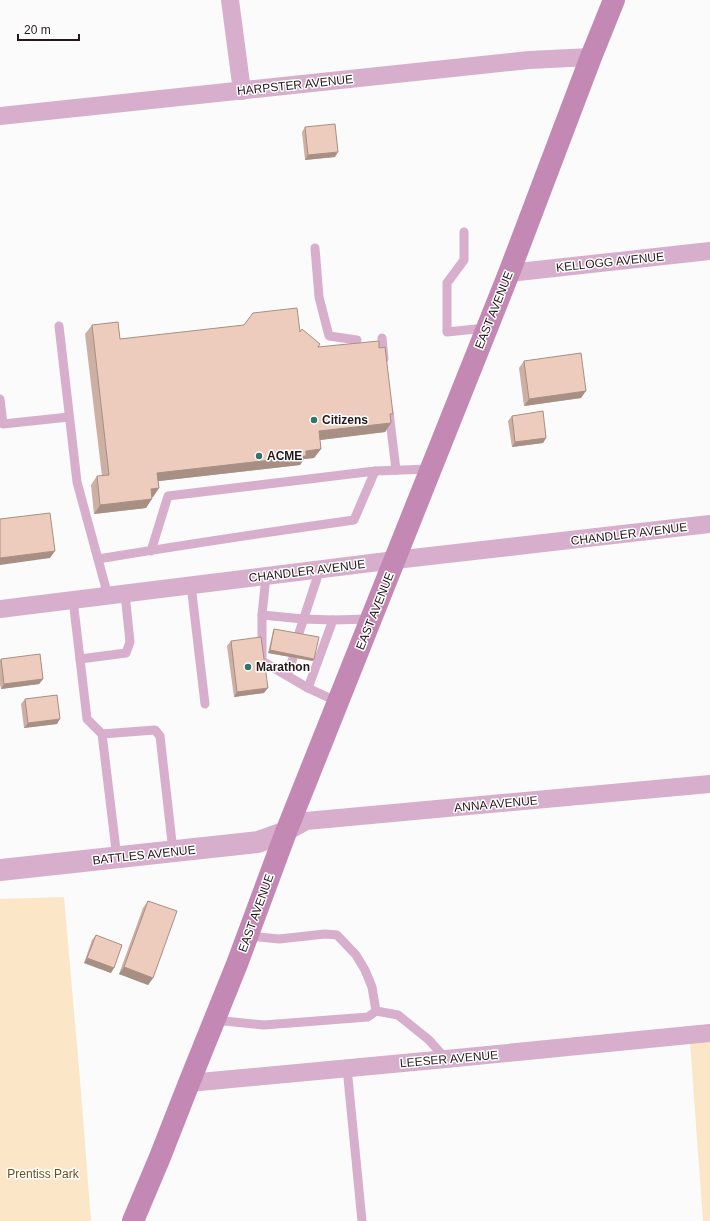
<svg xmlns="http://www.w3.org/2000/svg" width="710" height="1221" font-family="Helvetica,sans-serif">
	<rect width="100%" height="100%" fill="#fbfbfb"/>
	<!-- green -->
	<g fill="#fbe7c7">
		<path d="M64 897 81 1092 91 1221H0V899Z"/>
		<path d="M710 1040V1221H703L690 1042Z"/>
	</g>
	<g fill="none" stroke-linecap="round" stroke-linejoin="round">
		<!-- service -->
		<g stroke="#d7aecc" stroke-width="9">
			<path d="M464 232V260L447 283V332L486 328"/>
			<path d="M315 248 319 297 329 336 357 340"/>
			<path d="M59 326 77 482 108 596"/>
			<path d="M382 338 384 359"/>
			<path d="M0 399 3 424 69 417"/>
			<path d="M389 412 396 470"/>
			<path d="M375 471 430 469"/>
			<path d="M98 559C183 545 269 532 354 520L375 471 168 496 151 551"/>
			<path d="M191 585 205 704"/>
			<path d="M73 600 80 659 126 653 130 642 125 594"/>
			<path d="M262 615 266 576"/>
			<path d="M298 636 320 569"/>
			<path d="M80 659 87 719 102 734 117 858"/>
			<path d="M287 675 293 658"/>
			<path d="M308 688 262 661V615L303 619 333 620"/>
			<path d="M338 702 308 688 333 620 370 619"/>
			<path d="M102 734 155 730 160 736 173 851"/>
			<path d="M376 1011 398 1015 429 1040 446 1059"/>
			<path d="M214 1020 264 1025 368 1017 376 1011 372 987 365 970 356 955 337 935 325 934 279 939 248 936"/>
			<path d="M347 1068 362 1221"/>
		</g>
		<!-- minor -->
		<g stroke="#d7aecc" stroke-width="18">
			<path d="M230 0 242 91"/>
			<path d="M0 116 529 60 591 57"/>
			<path d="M509 273 710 251"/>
			<path d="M0 609 395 560 710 524"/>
			<path d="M286 832 306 821 710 784"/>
			<path d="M189 1083 446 1059 710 1033"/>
		</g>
		<!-- tertiary -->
		<path stroke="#d7aecc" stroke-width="22" d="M0 870 258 842 286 832"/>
		<!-- secondary -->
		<path stroke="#c388b4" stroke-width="22" d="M133 1221 160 1157 189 1083 237 964 286 832 509 273 591 57 614 0"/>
	</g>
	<!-- wall -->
	<g fill="#cdafa3">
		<path d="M305 127 335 157 305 160 302 132Z"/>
		<path d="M92 325 120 339 300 332 318 347 379 348 391 423 385 432 320 440 321 449 314 458 304 459 300 465 158 481 159 488 153 497H152L146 508 94 514 91 485 97 476H102L85 334Z"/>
		<path d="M524 361 581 398 524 406 519 368Z"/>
		<path d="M512 416 546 438 543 443 512 447 508 421Z"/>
		<path d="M274 629 313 661 268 653 273 631Z"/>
		<path d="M231 641 264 693 234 697 227 646Z"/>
		<path d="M1 659 43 679 39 684 1 689 0 684V660Z"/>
		<path d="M25 699 57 724 24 728 21 704Z"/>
		<path d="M148 901 153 978 148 985 119 974 143 908Z"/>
		<path d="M96 935 111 973 84 963 92 940Z"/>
	</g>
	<!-- shaded-wall -->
	<g fill="#a78f84">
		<path d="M338 152 335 157 305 160 308 155Z"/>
		<path d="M586 391 581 398 524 406 529 399Z"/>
		<path d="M391 423 385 432 312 441 319 431Z"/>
		<path d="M546 438 543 443 512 447 515 442Z"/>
		<path d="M321 449 314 458 304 459 300 465 151 482 157 473Z"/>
		<path d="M159 488 153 497 145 498 151 489Z"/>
		<path d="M152 499 146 508 94 514 100 505Z"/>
		<path d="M55 551 50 558 0 565V558Z"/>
		<path d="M270 650 314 659 313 661 268 653Z"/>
		<path d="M43 679 39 684 1 689 4 684Z"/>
		<path d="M268 688 264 693 234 697 237 692Z"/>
		<path d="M60 719 57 724 24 728 28 723Z"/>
		<path d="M87 958 114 968 111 973 84 963Z"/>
		<path d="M124 967 153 978 148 985 119 974Z"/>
	</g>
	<!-- building -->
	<g fill="#eeccbd" stroke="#a78f84">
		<path d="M335 124 338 152 308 155 305 127Z"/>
		<path d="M297 308 300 332 302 329 320 344 318 347 379 341V348L385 347 393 414H390L391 423 319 431 321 449 306 451V456L157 473 159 488 151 489 152 499 100 505 97 476 109 475 92 325 118 322 120 339 244 325 253 313Z"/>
		<path d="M581 353 586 391 529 399 524 361Z"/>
		<path d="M543 411 546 438 515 442 512 416Z"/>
		<path d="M50 513 55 551 0 558V519Z"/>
		<path d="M274 629 319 637 314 659 270 650Z"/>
		<path d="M261 637 268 688 237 692 231 641Z"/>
		<path d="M40 654 43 679 4 684 1 659Z"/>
		<path d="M57 695 60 719 28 723 25 699Z"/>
		<path d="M148 901 177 911 153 978 124 967Z"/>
		<path d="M96 935 122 945 114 968 87 958Z"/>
	</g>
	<!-- markers -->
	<g fill="#30766c" stroke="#fff" stroke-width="1.5">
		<circle cx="314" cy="420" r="4"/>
		<circle cx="259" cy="456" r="4"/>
		<circle cx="248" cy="667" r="4"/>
	</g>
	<g text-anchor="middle" stroke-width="3" stroke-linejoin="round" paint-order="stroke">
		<!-- street labels -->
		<g font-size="12" fill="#26181a" stroke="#fff">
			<text transform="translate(295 85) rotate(-6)" y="4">HARPSTER AVENUE</text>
			<text transform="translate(610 262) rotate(-6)" y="4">KELLOGG AVENUE</text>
			<text transform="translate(494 310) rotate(-68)" y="4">EAST AVENUE</text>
			<text transform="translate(629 534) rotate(-7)" y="4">CHANDLER AVENUE</text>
			<text transform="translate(307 571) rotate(-7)" y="4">CHANDLER AVENUE</text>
			<text transform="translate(375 611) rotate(-68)" y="4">EAST AVENUE</text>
			<text transform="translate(496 804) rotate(-5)" y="4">ANNA AVENUE</text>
			<text transform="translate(144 855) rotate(-6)" y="4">BATTLES AVENUE</text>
			<text transform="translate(256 913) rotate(-70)" y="4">EAST AVENUE</text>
			<text transform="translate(449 1059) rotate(-5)" y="4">LEESER AVENUE</text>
		</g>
		<!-- poi labels -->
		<g font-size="12" font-weight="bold" fill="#26181a" stroke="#fff" text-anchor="start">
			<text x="322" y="424">Citizens</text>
			<text x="267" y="460">ACME</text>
			<text x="256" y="671">Marathon</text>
		</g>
		<!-- park labels -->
		<g font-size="12" fill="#6e4f14" stroke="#fff">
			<text x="43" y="1178">Prentiss Park</text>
		</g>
	</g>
	<!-- scale -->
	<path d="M18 34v6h61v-6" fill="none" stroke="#26181a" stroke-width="2"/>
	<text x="24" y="34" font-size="12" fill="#26181a" stroke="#ffffff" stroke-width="3" paint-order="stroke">20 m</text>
</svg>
